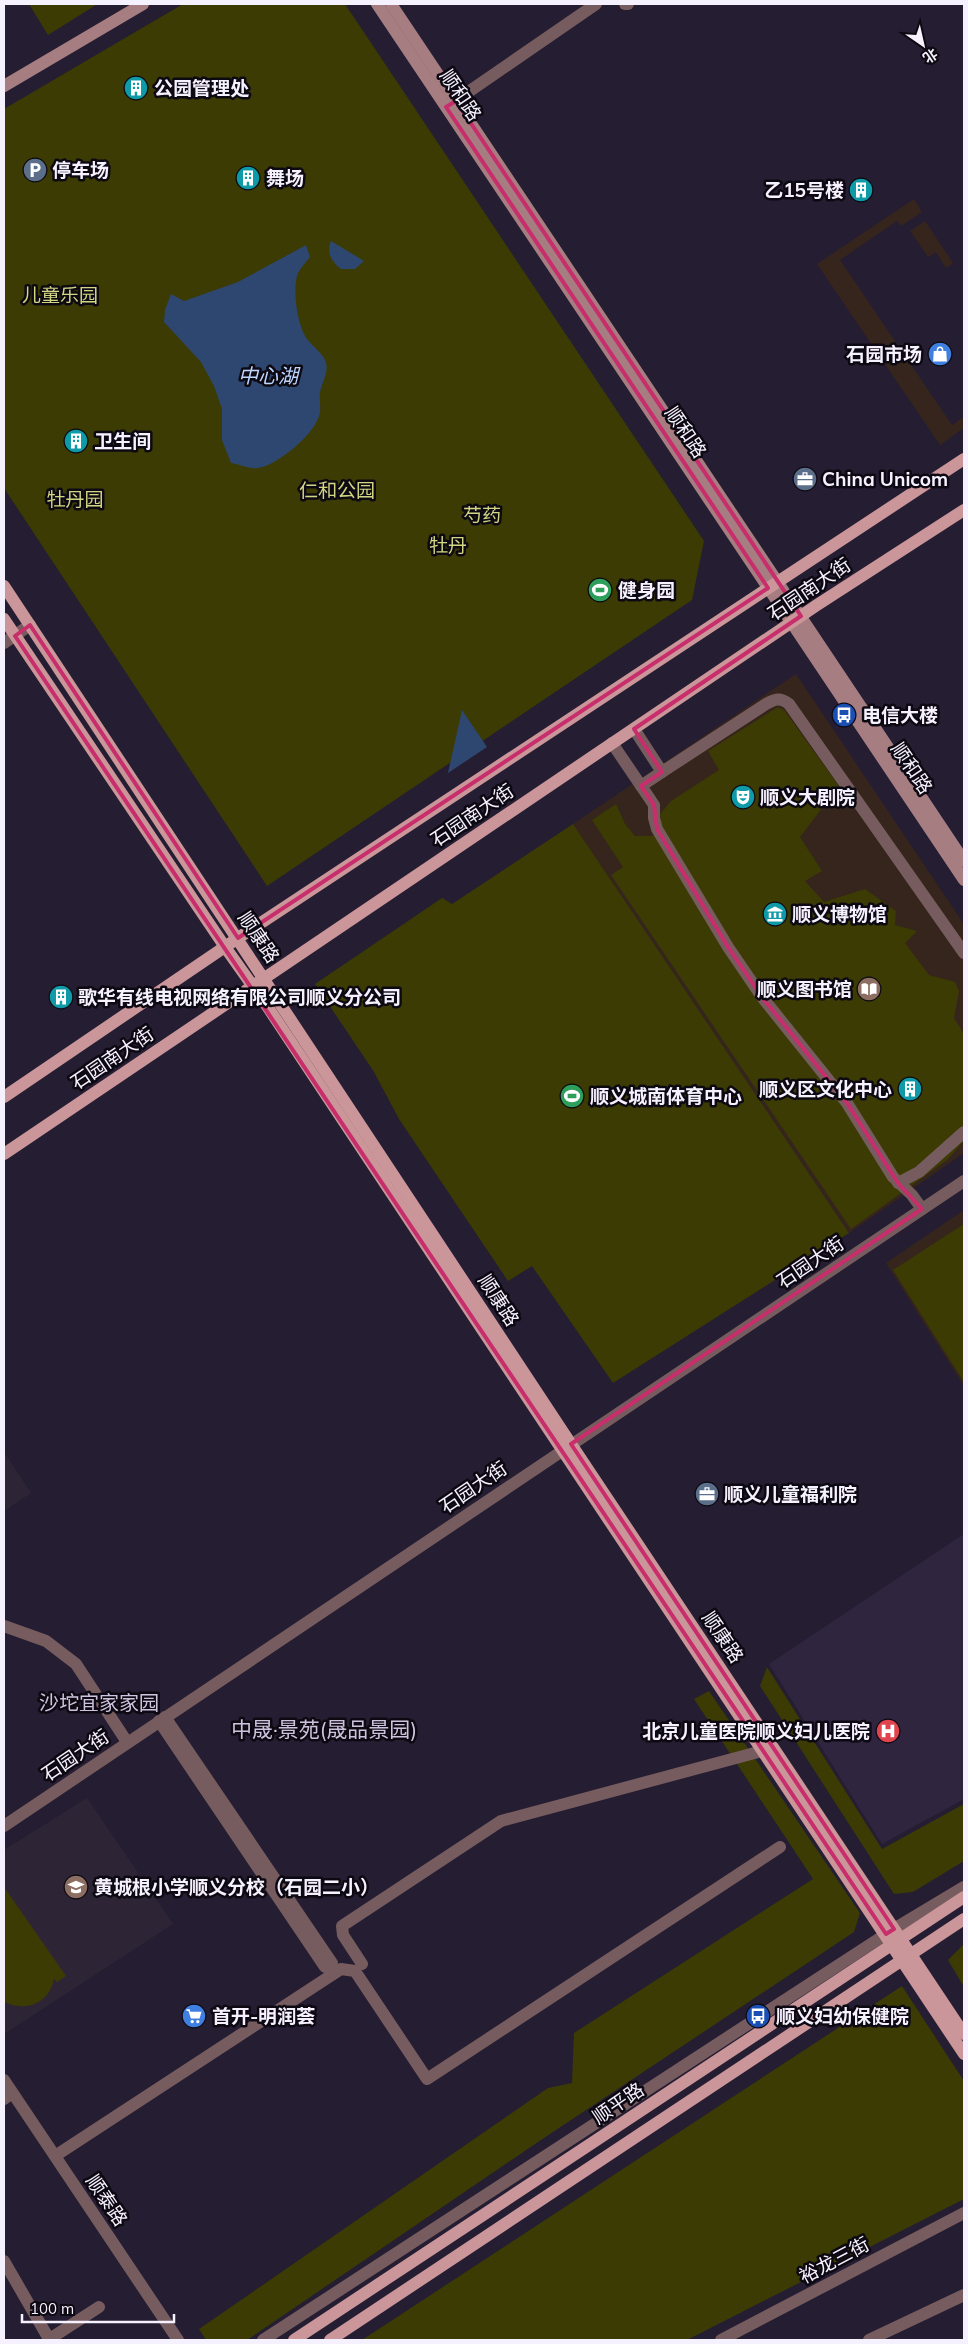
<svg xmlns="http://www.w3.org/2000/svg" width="968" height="2344" font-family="Mulish,'Noto Sans SC',sans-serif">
	<rect width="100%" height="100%" fill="#251d32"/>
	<!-- commercial -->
	<g fill="#36251c">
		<path d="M914 199 922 212 901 226 897 221 840 260 952 425 964 417V428L940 445 817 264Z"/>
		<path d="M925 221 953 263 946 268 936 252 928 257 910 231Z"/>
		<path d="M796 674 964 924V1153L849 1233 573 824Z"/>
		<path d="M964 1210V1386L886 1263Z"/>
	</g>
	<!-- built -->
	<path fill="#2f253f" d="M964 1534V1799L882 1844 769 1664Z"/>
	<!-- education -->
	<g fill="#2d2535">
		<path d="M4 1452 31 1493 4 1511Z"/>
		<path d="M87 1798 173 1924 4 2034V1850Z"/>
	</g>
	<!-- green -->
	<g fill="#3b3b03">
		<path d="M29 4H95L96 5 48 35Z"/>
		<path d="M183 4H345L704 541 692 600 267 886 4 488V109Z"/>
		<path d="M778 707 784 710 839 786 800 837 822 871 805 881 824 902 865 889 896 911 895 925 917 931 905 943 929 975 955 982 959 991 954 1018 964 1034V1141L947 1160 851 1229 611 875 623 867 592 820 616 804 625 824 635 836H652L661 825 660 814 671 801 719 770 708 751Z"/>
		<path d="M573 824 849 1233 613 1383 532 1266 508 1281 399 1119 374 1072 315 984 442 898 452 904Z"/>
		<path d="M964 1224V1382L893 1270Z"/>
		<path d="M767 1667 882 1849 964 1804V1861L913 1892 894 1894 760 1686Z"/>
		<path d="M709 1691 860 1913 854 1932 541 2140 247 2340H206L199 2329 548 2088 572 2083 574 2033 813 1879 694 1699Z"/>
		<path d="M4 1887 66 1976 57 1982 54 1979C49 2004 26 2012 4 2002Z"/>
		<path d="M964 1944V1987L948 1960Z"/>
		<path d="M902 1986 964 2081V2199L687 2340H362Z"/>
	</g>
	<!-- water -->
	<g fill="#2e4770">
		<path d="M331 241 364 261 355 269H341C332 262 326 253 331 241Z"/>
		<path d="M306 245 310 257C306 262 301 267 298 273 292 288 297 325 307 339 313 347 324 354 326 363 329 373 321 384 320 393 319 399 321 406 320 412 318 432 276 467 257 468 249 469 239 464 231 463L222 440V409L214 386 201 362 164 322 165 310 171 294 184 301 238 282Z"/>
		<path d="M462 710 487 747 448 773Z"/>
	</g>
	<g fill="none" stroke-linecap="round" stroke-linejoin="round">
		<!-- minor -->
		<g stroke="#765c5e" stroke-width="12">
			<path d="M625 4H628"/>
			<path d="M448 106 596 4"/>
			<path d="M4 643 30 625"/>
			<path d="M634 729 662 772 766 704C775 699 780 697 789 704L964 953"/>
			<path d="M612 743 654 805V818L657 829 728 947 762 997 847 1103 893 1177 912 1195 922 1209"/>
			<path d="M641 786 662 772"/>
			<path d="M898 1183 919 1172 964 1132"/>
			<path d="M4 1626 46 1641 76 1664 127 1742"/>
			<path d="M159 1721 325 1967 332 1963 165 1717"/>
			<path d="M362 1964 343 1935 342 1926 501 1821 762 1751"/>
			<path d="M4 2099 12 2093"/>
			<path d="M55 2156 341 1969 355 1971 427 2079 780 1847"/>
			<path d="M4 2261 49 2339"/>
			<path d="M48 2340 99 2307"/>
			<path d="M263 2340 894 1929 964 1887"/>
			<path d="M721 2340 964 2213"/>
			<path d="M869 2340 964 2295"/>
		</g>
		<!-- tertiary -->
		<g stroke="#765c5e" stroke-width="12">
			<path d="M4 1826 964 1181"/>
			<path d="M4 2080 178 2340"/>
		</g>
		<!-- secondary -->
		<g stroke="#a67d80" stroke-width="12">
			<path d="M377 4 964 880"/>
			<path d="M391 4 964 861"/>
			<path d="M4 86 143 4"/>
		</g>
		<!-- primary -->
		<g stroke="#cb969a" stroke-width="12">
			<path d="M4 586 571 1444 964 2034"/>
			<path d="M4 619 225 947 267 1006 964 2054"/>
			<path d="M4 1097 238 938 964 459"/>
			<path d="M4 1154 817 605 964 510"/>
			<path d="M294 2340 964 1897"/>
			<path d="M330 2340 964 1919"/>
		</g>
	</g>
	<!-- marked area -->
	<path fill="none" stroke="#c72e6b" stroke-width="4" stroke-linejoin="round" d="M456 101 801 616 634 729 662 772 641 786 654 805 657 829 728 947 762 997 847 1103 898 1183 922 1209 571 1444 894 1929 886 1934 15 636 30 625 238 938 768 588 446 107Z"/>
	<!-- icons -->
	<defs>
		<g id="building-disc" transform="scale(1.25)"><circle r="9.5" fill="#0f9aa8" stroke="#0d0912"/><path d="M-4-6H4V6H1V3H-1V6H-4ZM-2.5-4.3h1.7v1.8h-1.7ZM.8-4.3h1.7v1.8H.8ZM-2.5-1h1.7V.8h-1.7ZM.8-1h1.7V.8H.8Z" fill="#fff"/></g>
		<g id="parking-disc" transform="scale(1.25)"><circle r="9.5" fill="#5c6f8a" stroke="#0d0912"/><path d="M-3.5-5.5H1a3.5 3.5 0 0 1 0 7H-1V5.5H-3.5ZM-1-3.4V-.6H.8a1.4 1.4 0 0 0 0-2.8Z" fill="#fff"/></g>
		<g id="shop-disc" transform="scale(1.25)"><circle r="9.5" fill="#3f7fe0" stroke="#0d0912"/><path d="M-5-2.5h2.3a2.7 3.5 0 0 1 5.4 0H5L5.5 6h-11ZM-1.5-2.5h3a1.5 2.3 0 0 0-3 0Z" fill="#fff"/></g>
		<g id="office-disc" transform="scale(1.25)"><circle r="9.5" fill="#5c6f8a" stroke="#0d0912"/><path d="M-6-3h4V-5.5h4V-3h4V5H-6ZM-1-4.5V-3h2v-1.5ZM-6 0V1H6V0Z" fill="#fff"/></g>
		<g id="stadium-disc" transform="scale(1.25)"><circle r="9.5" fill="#2e9e5b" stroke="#0d0912"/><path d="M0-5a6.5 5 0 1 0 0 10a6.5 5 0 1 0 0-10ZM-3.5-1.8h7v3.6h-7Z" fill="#fff"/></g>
		<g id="bus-disc" transform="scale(1.25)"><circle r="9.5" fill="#1a4fb4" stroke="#0d0912"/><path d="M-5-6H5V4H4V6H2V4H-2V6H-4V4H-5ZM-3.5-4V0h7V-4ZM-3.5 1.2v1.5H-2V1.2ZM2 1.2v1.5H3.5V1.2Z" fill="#fff"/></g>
		<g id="theatre-disc" transform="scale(1.25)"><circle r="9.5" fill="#0f9aa8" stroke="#0d0912"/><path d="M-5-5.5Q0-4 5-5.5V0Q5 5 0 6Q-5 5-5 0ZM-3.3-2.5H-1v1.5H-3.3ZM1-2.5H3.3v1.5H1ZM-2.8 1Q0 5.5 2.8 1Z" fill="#fff"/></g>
		<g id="museum-disc" transform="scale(1.25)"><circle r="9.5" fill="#0f9aa8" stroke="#0d0912"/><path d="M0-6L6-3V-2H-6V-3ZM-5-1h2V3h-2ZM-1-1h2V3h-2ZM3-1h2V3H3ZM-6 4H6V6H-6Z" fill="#fff"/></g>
		<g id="library-disc" transform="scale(1.25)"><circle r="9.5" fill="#8d6e63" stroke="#0d0912"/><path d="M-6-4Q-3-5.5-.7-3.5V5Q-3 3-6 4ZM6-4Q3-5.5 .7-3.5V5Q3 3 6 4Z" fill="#fff"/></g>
		<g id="hospital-disc" transform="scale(1.25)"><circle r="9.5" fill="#e0444e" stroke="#0d0912"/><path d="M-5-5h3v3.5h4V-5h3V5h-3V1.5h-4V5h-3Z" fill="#fff"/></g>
		<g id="school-disc" transform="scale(1.25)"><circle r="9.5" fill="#8d6e63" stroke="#0d0912"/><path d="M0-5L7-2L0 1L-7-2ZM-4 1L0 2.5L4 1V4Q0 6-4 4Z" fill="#fff"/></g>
		<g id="supermarket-disc" transform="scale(1.25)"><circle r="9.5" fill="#3f7fe0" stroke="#0d0912"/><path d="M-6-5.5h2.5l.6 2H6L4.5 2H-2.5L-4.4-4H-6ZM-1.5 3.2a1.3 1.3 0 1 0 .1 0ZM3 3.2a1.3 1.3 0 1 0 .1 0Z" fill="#fff"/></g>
	</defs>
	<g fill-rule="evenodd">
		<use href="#building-disc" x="136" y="88"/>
		<use href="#parking-disc" x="35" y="170"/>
		<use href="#building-disc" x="248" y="178"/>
		<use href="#building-disc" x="861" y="190"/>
		<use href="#shop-disc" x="940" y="354"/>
		<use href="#building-disc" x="76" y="441"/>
		<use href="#office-disc" x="805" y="479"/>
		<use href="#stadium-disc" x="600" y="590"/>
		<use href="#bus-disc" x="844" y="715"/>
		<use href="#theatre-disc" x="743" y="797"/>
		<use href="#museum-disc" x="775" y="914"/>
		<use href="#library-disc" x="869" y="989"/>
		<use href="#building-disc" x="61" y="997"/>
		<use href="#building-disc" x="910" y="1089"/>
		<use href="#stadium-disc" x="572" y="1096"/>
		<use href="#office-disc" x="707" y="1494"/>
		<use href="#hospital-disc" x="888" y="1731"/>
		<use href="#school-disc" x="76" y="1887"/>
		<use href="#supermarket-disc" x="194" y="2016"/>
		<use href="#bus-disc" x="758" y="2016"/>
	</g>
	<g text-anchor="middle" stroke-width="5" stroke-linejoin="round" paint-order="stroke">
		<!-- poi labels -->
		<g font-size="19" font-weight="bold" fill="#f6f1ff" stroke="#0d0912" text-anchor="start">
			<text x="154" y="95">公园管理处</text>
			<text x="52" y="177">停车场</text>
			<text x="266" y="185">舞场</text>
			<text x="844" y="197" text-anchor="end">乙15号楼</text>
			<text x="922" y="361" text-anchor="end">石园市场</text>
			<text x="94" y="448">卫生间</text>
			<text x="822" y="486">China Unicom</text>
			<text x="618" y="597">健身园</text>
			<text x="862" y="722">电信大楼</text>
			<text x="760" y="804">顺义大剧院</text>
			<text x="792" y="921">顺义博物馆</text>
			<text x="852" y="996" text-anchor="end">顺义图书馆</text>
			<text x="78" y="1004">歌华有线电视网络有限公司顺义分公司</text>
			<text x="892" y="1096" text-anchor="end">顺义区文化中心</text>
			<text x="590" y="1103">顺义城南体育中心</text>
			<text x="724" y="1501">顺义儿童福利院</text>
			<text x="870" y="1738" text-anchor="end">北京儿童医院顺义妇儿医院</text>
			<text x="94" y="1894">黄城根小学顺义分校（石园二小）</text>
			<text x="212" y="2023">首开-明润荟</text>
			<text x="776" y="2023">顺义妇幼保健院</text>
		</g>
		<!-- street labels -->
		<g font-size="19" fill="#f6f1ff" stroke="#0d0912">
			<text transform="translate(461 95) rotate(56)" y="7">顺和路</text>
			<text transform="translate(686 432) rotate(56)" y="7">顺和路</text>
			<text transform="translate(809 589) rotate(-34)" y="7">石园南大街</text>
			<text transform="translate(912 768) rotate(56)" y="7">顺和路</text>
			<text transform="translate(472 815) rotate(-34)" y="7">石园南大街</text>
			<text transform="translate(259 937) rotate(56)" y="7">顺康路</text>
			<text transform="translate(112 1058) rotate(-34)" y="7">石园南大街</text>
			<text transform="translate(810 1262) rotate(-34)" y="7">石园大街</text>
			<text transform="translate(499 1300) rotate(57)" y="7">顺康路</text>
			<text transform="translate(473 1487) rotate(-34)" y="7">石园大街</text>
			<text transform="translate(723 1637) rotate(56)" y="7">顺康路</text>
			<text transform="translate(75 1755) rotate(-34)" y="7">石园大街</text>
			<text transform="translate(618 2103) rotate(-34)" y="7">顺平路</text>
			<text transform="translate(107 2200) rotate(56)" y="7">顺泰路</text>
			<text transform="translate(834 2260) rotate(-28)" y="7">裕龙三街</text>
		</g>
		<!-- park labels -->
		<g font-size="19" fill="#d2d582" stroke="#0d0912">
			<text x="60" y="302">儿童乐园</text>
			<text x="337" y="497">仁和公园</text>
			<text x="75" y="506">牡丹园</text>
			<text x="482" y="522">芍药</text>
			<text x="448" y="552">牡丹</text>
		</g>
		<!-- water labels -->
		<g font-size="20" font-style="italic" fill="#bcd6ff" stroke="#0d0912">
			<text x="268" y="383">中心湖</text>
		</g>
		<!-- neighbourhood labels -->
		<g font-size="20" fill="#cdc3de" stroke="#0d0912">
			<text x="99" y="1710">沙坨宜家家园</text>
		</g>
		<!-- quarter labels -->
		<g font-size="21" fill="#cdc3de" stroke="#0d0912">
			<text x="324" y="1737">中晟·景苑(晟品景园)</text>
		</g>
	</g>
	<!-- border -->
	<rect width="968" height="2344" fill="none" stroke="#f6f1ff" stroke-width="10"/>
	<!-- north arrow -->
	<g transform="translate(923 45) rotate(146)" stroke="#0d0912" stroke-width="4" paint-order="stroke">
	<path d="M0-4L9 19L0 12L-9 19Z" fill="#f6f1ff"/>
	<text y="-8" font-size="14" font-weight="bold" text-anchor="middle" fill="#f6f1ff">北</text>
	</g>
	<!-- scale -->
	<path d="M22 2314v8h152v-8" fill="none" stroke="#f6f1ff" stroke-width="2.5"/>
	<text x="30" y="2314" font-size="15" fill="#f6f1ff" stroke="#0d0912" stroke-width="4" paint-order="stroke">100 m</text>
</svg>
